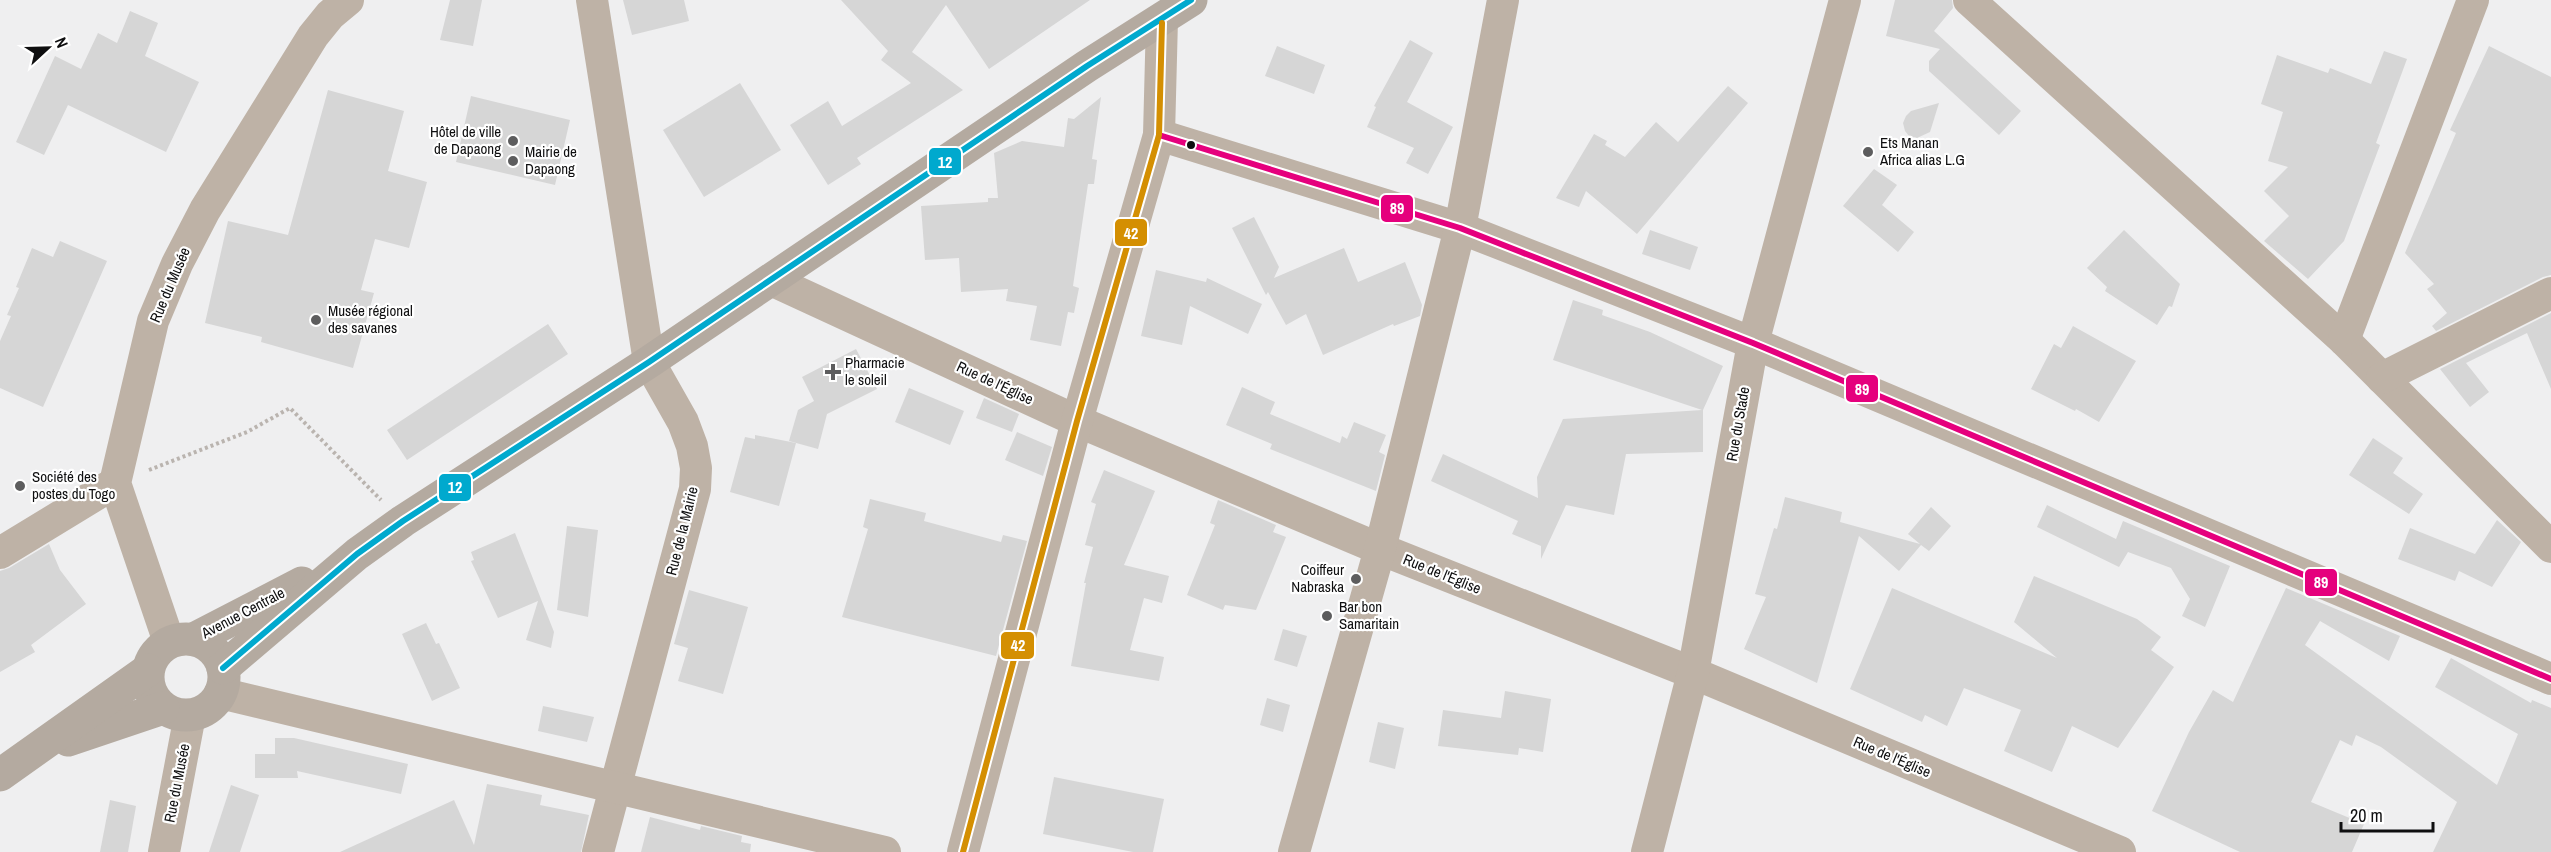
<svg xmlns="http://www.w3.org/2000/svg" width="2551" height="852" font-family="'Archivo Narrow',sans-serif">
	<rect width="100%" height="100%" fill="#efeff0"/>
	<!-- building -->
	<g fill="#d6d6d6">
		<path d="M450 0H482L473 46 440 40Z"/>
		<path d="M623 0H684L689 21 632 35Z"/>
		<path d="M841 0H1090L989 69 946 5 912 52 963 90 857 158 861 164 828 185 790 125 828 101 842 126 911 83 881 60 888 51Z"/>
		<path d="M1895 0H1952L1953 8 1934 31 2021 111 1999 135 1929 71V61L1940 49 1886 36Z"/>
		<path d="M130 11 158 23 145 56 199 82 166 152 68 105 44 155 16 142 55 56 81 69 98 33 117 43Z"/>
		<path d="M1410 40 1433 53 1407 102 1453 127 1428 174 1406 163 1414 148 1367 127 1376 107 1374 106Z"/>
		<path d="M1277 46 1325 65 1314 94 1265 76Z"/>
		<path d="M2489 46 2551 77V275L2543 277 2436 331 2432 326 2447 313 2427 289 2434 284 2405 253 2456 133 2450 130Z"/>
		<path d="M2384 51 2407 59 2376 143 2380 145 2344 241 2308 279 2264 241 2289 216 2264 191 2288 167 2268 161 2283 112 2261 104 2277 55 2328 73 2330 68 2371 84Z"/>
		<path d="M740 83 781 150 704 197 663 130Z"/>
		<path d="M1728 86 1748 103 1637 234 1586 191 1579 207 1556 198 1594 134 1607 141 1605 145 1625 157 1656 122 1678 142Z"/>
		<path d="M328 90 404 111 388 171 427 182 409 248 375 239 361 290 374 293 353 368 261 342 262 337 205 323 228 221 288 235Z"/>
		<path d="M471 96 570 120 555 185 456 162Z"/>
		<path d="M1101 97 1092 159 1097 160 1094 184H1088L1073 286 1079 288 1074 313 1068 312 1061 346 1030 340 1037 306 1006 301 1008 289 961 292 959 258 925 260 921 206 988 202V198H998L994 153 1022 141 1064 147 1068 118 1074 119Z"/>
		<path d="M1939 103 1930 132 1917 138 1909 136 1905 131 1903 123 1906 116 1911 111Z"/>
		<path d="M1874 169 1897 185 1882 205 1914 232 1898 252 1843 206Z"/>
		<path d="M1254 217 1279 267 1274 278 1344 248 1358 282 1405 262 1422 305 1420 316 1394 326 1393 324 1323 355 1306 314 1286 325 1268 292 1266 295 1232 228Z"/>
		<path d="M1650 230 1698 247 1690 270 1642 254Z"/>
		<path d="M2124 230 2180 284 2172 307 2169 306 2157 325 2105 291 2107 287 2087 268Z"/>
		<path d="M60 241 107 261 43 407 0 388V341L11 316 7 315 19 288 16 287 32 248 53 257Z"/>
		<path d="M1156 270 1206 282 1207 278 1262 304 1248 334 1190 306 1182 345 1141 336Z"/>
		<path d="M1573 300 1603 310 1602 315 1650 332 1723 366 1703 410V452L1626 454 1614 515 1566 505 1541 559V546L1512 534 1518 521 1431 481 1443 454 1538 498 1537 477 1563 419 1702 410 1553 360Z"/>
		<path d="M2551 313V389L2527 333 2466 363 2489 392 2470 407 2440 369Z"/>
		<path d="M548 324 568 354 407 460 387 430Z"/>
		<path d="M2073 326 2136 361 2099 422 2076 409 2075 411 2031 389 2054 344 2061 348Z"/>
		<path d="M856 349 877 389 827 414 818 449 789 441 798 410 814 401 802 377Z"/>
		<path d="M1242 387 1275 402 1270 414 1340 443 1342 436 1347 439 1354 422 1386 435 1379 452 1385 455 1376 491 1270 449 1272 444 1226 425Z"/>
		<path d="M909 388 964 411 950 445 895 422Z"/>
		<path d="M984 398 1019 414 1012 432 976 418Z"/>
		<path d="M1017 432 1052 447 1043 476 1005 460Z"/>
		<path d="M755 435 796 443 779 506 730 492 745 437 755 439Z"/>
		<path d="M2373 438 2403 458 2393 473 2423 494 2409 514 2349 475Z"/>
		<path d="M1104 470 1155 491 1124 565 1169 576 1162 603 1144 598 1130 650 1164 657 1159 681 1071 666 1086 583H1084L1093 547 1085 545 1096 504 1091 502Z"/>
		<path d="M1785 497 1842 512 1840 522 1920 544 1908 534 1931 507 1951 526 1929 551 1921 545 1899 571 1859 536 1817 683 1744 649 1766 597 1755 594 1774 528 1777 529Z"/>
		<path d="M870 499 926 513 924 521 1001 542 1003 535 1027 541 996 656 842 617 868 529 863 527Z"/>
		<path d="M1218 500 1276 525 1273 532 1286 537 1256 610 1225 605 1223 610 1187 595 1215 525 1210 523Z"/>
		<path d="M2047 505 2116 539 2123 521 2230 566 2205 627 2182 616 2190 599 2171 568 2128 552 2119 567 2037 527Z"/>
		<path d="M2497 520 2521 542 2492 587 2459 571 2455 581 2398 559 2410 528 2475 554Z"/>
		<path d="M567 526 598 530 588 617 557 610Z"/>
		<path d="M515 533 554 632 551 648 526 640 538 601 498 618 471 561 474 560 471 552Z"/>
		<path d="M49 544 60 570 86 604 31 645 35 652 0 672V571L9 568Z"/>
		<path d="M2034 576 2137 619 2161 637 2151 650 2174 667 2118 748 2072 726 2052 772 2004 751 2021 710 1964 688 1947 726 1925 715 1922 722 1850 689 1892 588 2057 658 2014 622Z"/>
		<path d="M2286 588 2400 636 2389 661 2320 621 2305 645 2497 785 2518 734 2435 687 2451 658 2531 703 2532 700 2551 708V852H2433L2457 802 2381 747 2356 735 2352 746 2340 740 2311 802 2364 824 2352 852H2240L2152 811 2189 732 2213 690 2233 702Z"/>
		<path d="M689 590 748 607 723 694 678 681 688 648 674 644Z"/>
		<path d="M426 623 436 644 439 643 460 688 432 701 402 634Z"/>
		<path d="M1283 629 1307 636 1297 667 1274 660Z"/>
		<path d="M1505 691 1551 699 1543 752 1519 748 1518 755 1438 746 1443 710 1501 718Z"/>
		<path d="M1267 698 1290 705 1283 732 1260 725Z"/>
		<path d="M543 706 594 717 587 742 538 731Z"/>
		<path d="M1378 722 1404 728 1395 769 1369 762Z"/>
		<path d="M275 738H294L408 764 401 794 297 771 298 778H255V754H275Z"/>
		<path d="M1054 777 1164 799 1153 852H1133L1043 834Z"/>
		<path d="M487 784 542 795 540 805 589 815 581 852H340L454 800 474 845Z"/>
		<path d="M231 785 259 795 240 852H209Z"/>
		<path d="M110 800 136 806 128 852H100Z"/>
		<path d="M650 817 700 830 701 826 742 836 741 842 751 844 750 852H641Z"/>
	</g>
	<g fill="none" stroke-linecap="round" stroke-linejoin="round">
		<!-- path -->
		<path stroke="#bab4af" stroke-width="4" stroke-dasharray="3 3" stroke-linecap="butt" d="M149 470 247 432 290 408 381 500"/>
		<!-- minor -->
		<g stroke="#beb2a6" stroke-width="32">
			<path d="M592 0 649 362 683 422 692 446 696 468 695 489 598 852"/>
			<path d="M1969 0 2344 340 2551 547"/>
			<path d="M1159 135 1460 228 1753 343 2551 679"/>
			<path d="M771 280 1077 421 1380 549 1693 673 2120 852"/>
			<path d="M2344 340 2473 0"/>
			<path d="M2382 378 2551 293"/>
			<path d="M0 553 115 483"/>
			<path d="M169 642 115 483 153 321 177 264 205 210 313 36 330 15 348 0"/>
			<path d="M220 693 885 852"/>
			<path d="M164 852 190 715"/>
			<path d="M963 852 1077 421 1159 135 1162 19"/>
			<path d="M1294 852 1380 549 1460 228 1503 0"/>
			<path d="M1647 852 1693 673 1753 343 1845 0"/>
		</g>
		<!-- major -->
		<g stroke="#b4aaa0" stroke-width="33">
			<path d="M194 639 302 583"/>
			<circle cx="186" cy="677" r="38"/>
			<path d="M223 668 357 554 403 521 649 362 1087 66 1191 0"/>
			<path d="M68 740 163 708"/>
			<path d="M0 775 148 670"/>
		</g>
		<!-- bus-1 casing -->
		<g stroke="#fff" stroke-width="10">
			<path id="bus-1" d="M1159 135 1460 228 1753 343 2551 679"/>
		</g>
		<!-- bus-2 casing -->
		<g stroke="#fff" stroke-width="10">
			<path id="bus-2" d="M223 668 357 554 403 521 649 362 1087 66 1191 0"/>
		</g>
		<!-- bus-3 casing -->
		<g stroke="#fff" stroke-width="10">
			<path id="bus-3" d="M963 852 1077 421 1159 135 1162 23"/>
		</g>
		<!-- bus-1 -->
		<use href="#bus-1" stroke="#e5007d" stroke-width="6"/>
		<!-- bus-2 -->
		<use href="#bus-2" stroke="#00a9ce" stroke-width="6"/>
		<!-- bus-3 -->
		<use href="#bus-3" stroke="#d48f02" stroke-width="6"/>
	</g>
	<!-- markers -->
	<g fill="#5d5d5e" stroke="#fff" stroke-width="2">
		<circle cx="513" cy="141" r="6"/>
		<circle cx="1868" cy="152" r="6"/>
		<circle cx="513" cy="161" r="6"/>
		<circle cx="316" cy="320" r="6"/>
		<path d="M830 363h6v6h6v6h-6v6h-6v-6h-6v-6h6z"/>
		<circle cx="20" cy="486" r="6"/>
		<circle cx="1356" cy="579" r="6"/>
		<circle cx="1327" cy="616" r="6"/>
	</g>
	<circle fill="#0f0f10" stroke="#fff" stroke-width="2" cx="1191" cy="145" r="5"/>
	<g text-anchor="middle" stroke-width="4.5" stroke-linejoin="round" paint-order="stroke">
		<!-- poi labels -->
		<g font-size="15" fill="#0f0f10" stroke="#fff" text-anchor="start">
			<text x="501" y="137" text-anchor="end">Hôtel de ville<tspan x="501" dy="17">de Dapaong</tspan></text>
			<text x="1880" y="148">Ets Manan<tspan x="1880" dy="17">Africa alias L.G</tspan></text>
			<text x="525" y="157">Mairie de<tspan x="525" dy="17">Dapaong</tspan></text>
			<text x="328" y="316">Musée régional<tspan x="328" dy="17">des savanes</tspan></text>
			<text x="845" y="368">Pharmacie<tspan x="845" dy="17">le soleil</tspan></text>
			<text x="32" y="482">Société des<tspan x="32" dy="17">postes du Togo</tspan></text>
			<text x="1344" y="575" text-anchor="end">Coiffeur<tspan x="1344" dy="17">Nabraska</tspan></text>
			<text x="1339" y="612">Bar bon<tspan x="1339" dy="17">Samaritain</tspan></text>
		</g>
		<!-- street labels -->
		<g font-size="15" fill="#0f0f10" stroke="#fff">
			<text transform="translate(170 285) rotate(-67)" y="5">Rue du Musée</text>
			<text transform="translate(995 383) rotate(25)" y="5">Rue de l'Église</text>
			<text transform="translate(1738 424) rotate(-80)" y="5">Rue du Stade</text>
			<text transform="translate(682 531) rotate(-76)" y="5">Rue de la Mairie</text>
			<text transform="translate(1442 574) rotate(22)" y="5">Rue de l'Église</text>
			<text transform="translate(243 613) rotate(-28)" y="5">Avenue Centrale</text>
			<text transform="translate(1892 757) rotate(23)" y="5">Rue de l'Église</text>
			<text transform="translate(177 783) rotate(-79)" y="5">Rue du Musée</text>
		</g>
	</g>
	<g stroke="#fff" stroke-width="2">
		<rect x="928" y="147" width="34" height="29" rx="6" fill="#00a9ce"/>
		<rect x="1380" y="194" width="34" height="29" rx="6" fill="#e5007d"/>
		<rect x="1114" y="218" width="34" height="29" rx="6" fill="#d48f02"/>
		<rect x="1845" y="374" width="34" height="29" rx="6" fill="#e5007d"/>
		<rect x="438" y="473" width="34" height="29" rx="6" fill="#00a9ce"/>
		<rect x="2304" y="568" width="34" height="29" rx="6" fill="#e5007d"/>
		<rect x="1000" y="631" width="35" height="29" rx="6" fill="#d48f02"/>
	</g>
	<g font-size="16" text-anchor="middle" font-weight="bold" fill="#fff">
		<text x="945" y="168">12</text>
		<text x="1397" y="214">89</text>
		<text x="1131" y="239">42</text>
		<text x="1862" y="395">89</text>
		<text x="455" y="493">12</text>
		<text x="2321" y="588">89</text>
		<text x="1018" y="651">42</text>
	</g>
	<!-- north arrow -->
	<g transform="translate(48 48) rotate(68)" stroke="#ffffff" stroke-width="4.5" paint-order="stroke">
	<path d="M0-4.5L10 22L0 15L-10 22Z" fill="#0f0f10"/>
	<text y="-9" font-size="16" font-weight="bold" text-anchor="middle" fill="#0f0f10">N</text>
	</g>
	<!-- scale -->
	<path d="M2341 822v9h92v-9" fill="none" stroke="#0f0f10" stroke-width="3"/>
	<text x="2350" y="822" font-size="18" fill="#0f0f10" stroke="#ffffff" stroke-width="4.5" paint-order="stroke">20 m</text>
</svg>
